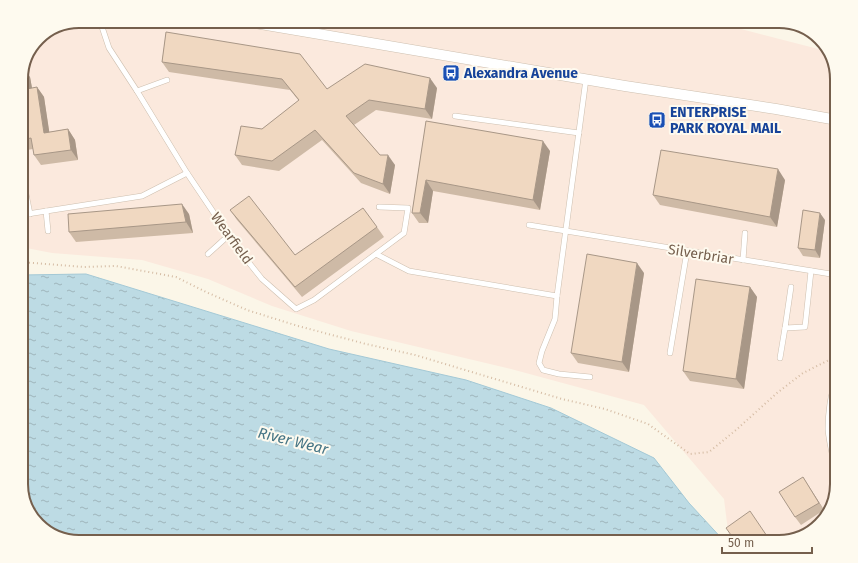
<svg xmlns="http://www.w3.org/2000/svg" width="858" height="563" font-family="'Fira Sans',sans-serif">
	<defs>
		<pattern id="water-ripples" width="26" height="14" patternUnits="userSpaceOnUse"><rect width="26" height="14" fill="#bddbe4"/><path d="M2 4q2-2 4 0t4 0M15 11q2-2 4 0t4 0" fill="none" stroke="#9eb5bb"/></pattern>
	</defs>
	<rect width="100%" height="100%" fill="#fbf6e8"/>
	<!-- commercial -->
	<path fill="#fbe9dd" d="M79 21H710L830 52 837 75V485L827 516 808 534 780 542H732L728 531 724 499 644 405 511 369 351 331 272 306 208 279 142 260 52 253 21 247V75L38 38Z"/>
	<!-- water -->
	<path fill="url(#water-ripples)" stroke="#a4c9d6" d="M86 274 329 349 466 380 551 408 654 458 689 503 725 542H176L64 538 47 532 29 513 21 488V275Z"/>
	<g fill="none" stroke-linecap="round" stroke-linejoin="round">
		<!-- lane casing -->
		<g stroke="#cdbfaf" stroke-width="6">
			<g id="lane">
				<path d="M100 21 109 48 137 91 187 173 238 249 262 279 296 309 314 300 404 233 408 208 379 207"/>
				<path d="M586 79 557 296 555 319 542 351 539 363 543 370 559 374 590 377"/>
				<path d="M137 91 167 80"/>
				<path d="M455 116 579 133"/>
				<path d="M21 169 30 214"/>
				<path d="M46 211 48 231"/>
				<path d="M21 215 142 196 187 173"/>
				<path d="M529 225 837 275"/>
				<path d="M208 254 229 235"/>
				<path d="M376 254 409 271 557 296"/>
				<path d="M743 260 745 233"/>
				<path d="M791 287 785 328 805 327 811 271"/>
				<path d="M670 353 687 251"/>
				<path d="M780 358 785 328"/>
				<path d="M837 382C830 390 828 418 828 429 829 443 834 461 837 476"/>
			</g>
		</g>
		<!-- street casing -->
		<g stroke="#cdbfaf" stroke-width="11">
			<path id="street" d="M242 21 625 86 776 109 837 120"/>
		</g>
		<!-- path -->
		<path stroke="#d5bca4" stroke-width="2" stroke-dasharray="1 3" stroke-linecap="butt" d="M21 262 84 267 116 266 176 277 206 292 247 310 298 326 366 344 415 355 562 399 605 409 648 424 690 454 709 452 736 430 777 393 803 373 829 360 837 352"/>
		<!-- lane -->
		<use href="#lane" stroke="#fff" stroke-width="5"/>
		<!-- street -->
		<use href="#street" stroke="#fff" stroke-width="10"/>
	</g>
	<!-- wall -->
	<g fill="#cebaa6">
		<path d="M166 32 327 89 437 88 432 119 376 110 354 125 380 155 395 165 390 194 361 183 322 140 279 171 242 165 235 155 262 129 299 101 290 90 169 72 162 62Z"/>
		<path d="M21 75 30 77 32 88 37 87 44 97 49 132 68 129 75 140 78 160 41 165 34 155 33 149 21 151Z"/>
		<path d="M426 121 550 151 540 210 433 191 428 223H419L412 213Z"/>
		<path d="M785 180 777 227 660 205 653 195Z"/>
		<path d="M230 210 295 255 377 227 384 237 302 297 237 220Z"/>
		<path d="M189 214 193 233 76 242 69 232Z"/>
		<path d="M825 220 820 258 803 256 798 248Z"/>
		<path d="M644 273 629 372 578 363 571 353Z"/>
		<path d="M750 287 757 297 744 389 690 381 683 371Z"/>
		<path d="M803 477 824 510 801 525 795 517Z"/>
	</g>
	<!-- shaded-wall -->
	<g fill="#a89787">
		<path d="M24 68 30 77 34 99 27 89 24 69Z"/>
		<path d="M430 78 437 88 432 119 425 109Z"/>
		<path d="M37 87 44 97 51 143 44 133Z"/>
		<path d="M68 129 75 140 78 160 71 150Z"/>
		<path d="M543 141 550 151 540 210 533 200Z"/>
		<path d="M388 155 395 165 390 194 383 184Z"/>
		<path d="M778 169 785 180 777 227 770 217Z"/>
		<path d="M426 180 433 191 428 223 420 213Z"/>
		<path d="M182 204 189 214 193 233 186 222Z"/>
		<path d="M820 213 825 220 820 258 815 250Z"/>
		<path d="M637 263 644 273 629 372 622 362Z"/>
		<path d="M750 287 757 297 744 389 736 379Z"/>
		<path d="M803 477 808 485 824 510 819 503Z"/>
	</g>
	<!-- building -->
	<g fill="#f0d8c1" stroke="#a89787">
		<path d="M166 32 300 54 327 89 365 64 430 78 425 109 369 100 346 116 380 155H388L383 184 354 173 315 130 272 161 235 155 241 126 262 129 299 100 282 79 162 62Z"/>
		<path d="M24 69 27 89 37 87 44 133 68 129 71 150 34 155 31 138 21 140V75Z"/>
		<path d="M426 121 543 141 533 200 426 180 420 213H412Z"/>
		<path d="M661 150 778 169 770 217 653 195Z"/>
		<path d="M249 196 295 255 363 208 377 227 295 287 230 210Z"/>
		<path d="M182 204 186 222 69 232 68 214Z"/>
		<path d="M803 210 820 213 815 250 798 248Z"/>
		<path d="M587 254 637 263 622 362 571 353Z"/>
		<path d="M696 279 750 287 736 379 683 371Z"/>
		<path d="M803 477 819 503 795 517 779 492Z"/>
		<path d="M750 511 771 542H736L726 528Z"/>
	</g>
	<!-- icons -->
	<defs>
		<g id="bus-square" transform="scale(0.9)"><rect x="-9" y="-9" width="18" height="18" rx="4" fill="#1a4fb4" stroke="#fefaef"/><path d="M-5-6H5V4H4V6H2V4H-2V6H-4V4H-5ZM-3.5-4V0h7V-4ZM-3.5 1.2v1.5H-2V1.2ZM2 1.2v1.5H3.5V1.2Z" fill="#fff"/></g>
	</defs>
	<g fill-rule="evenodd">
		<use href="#bus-square" x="451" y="73"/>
		<use href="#bus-square" x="657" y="120"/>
	</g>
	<g text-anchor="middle" stroke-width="4" stroke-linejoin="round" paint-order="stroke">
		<!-- transit labels -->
		<g font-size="14" font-weight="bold" fill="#164399" stroke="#fefaef" text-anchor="start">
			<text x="464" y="78">Alexandra Avenue</text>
			<text x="670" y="117">ENTERPRISE<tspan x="670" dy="16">PARK ROYAL MAIL</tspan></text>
		</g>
		<!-- street labels -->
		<g font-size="14" fill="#755f4d" stroke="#fefaef">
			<text transform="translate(232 238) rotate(54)" y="5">Wearfield</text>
			<text transform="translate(701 254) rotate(9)" y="5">Silverbriar</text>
		</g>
		<!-- water labels -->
		<g font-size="15" font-style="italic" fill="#477686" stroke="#fefaef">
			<text transform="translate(293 441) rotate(14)" y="5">River Wear</text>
		</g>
	</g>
	<!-- crop -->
	<path d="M0 0H858V563H0ZM79 28H779A51 51 0 0 1 830 79V484A51 51 0 0 1 779 535H79A51 51 0 0 1 28 484V79A51 51 0 0 1 79 28Z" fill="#fefaef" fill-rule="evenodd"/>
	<path fill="none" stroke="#755f4d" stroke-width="2" d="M79 28H779A51 51 0 0 1 830 79V484A51 51 0 0 1 779 535H79A51 51 0 0 1 28 484V79A51 51 0 0 1 79 28Z"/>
	<!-- scale -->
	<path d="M722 547v6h90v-6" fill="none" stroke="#755f4d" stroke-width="2"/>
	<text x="728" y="547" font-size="12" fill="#755f4d" stroke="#fefaef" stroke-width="3" paint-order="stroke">50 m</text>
</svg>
